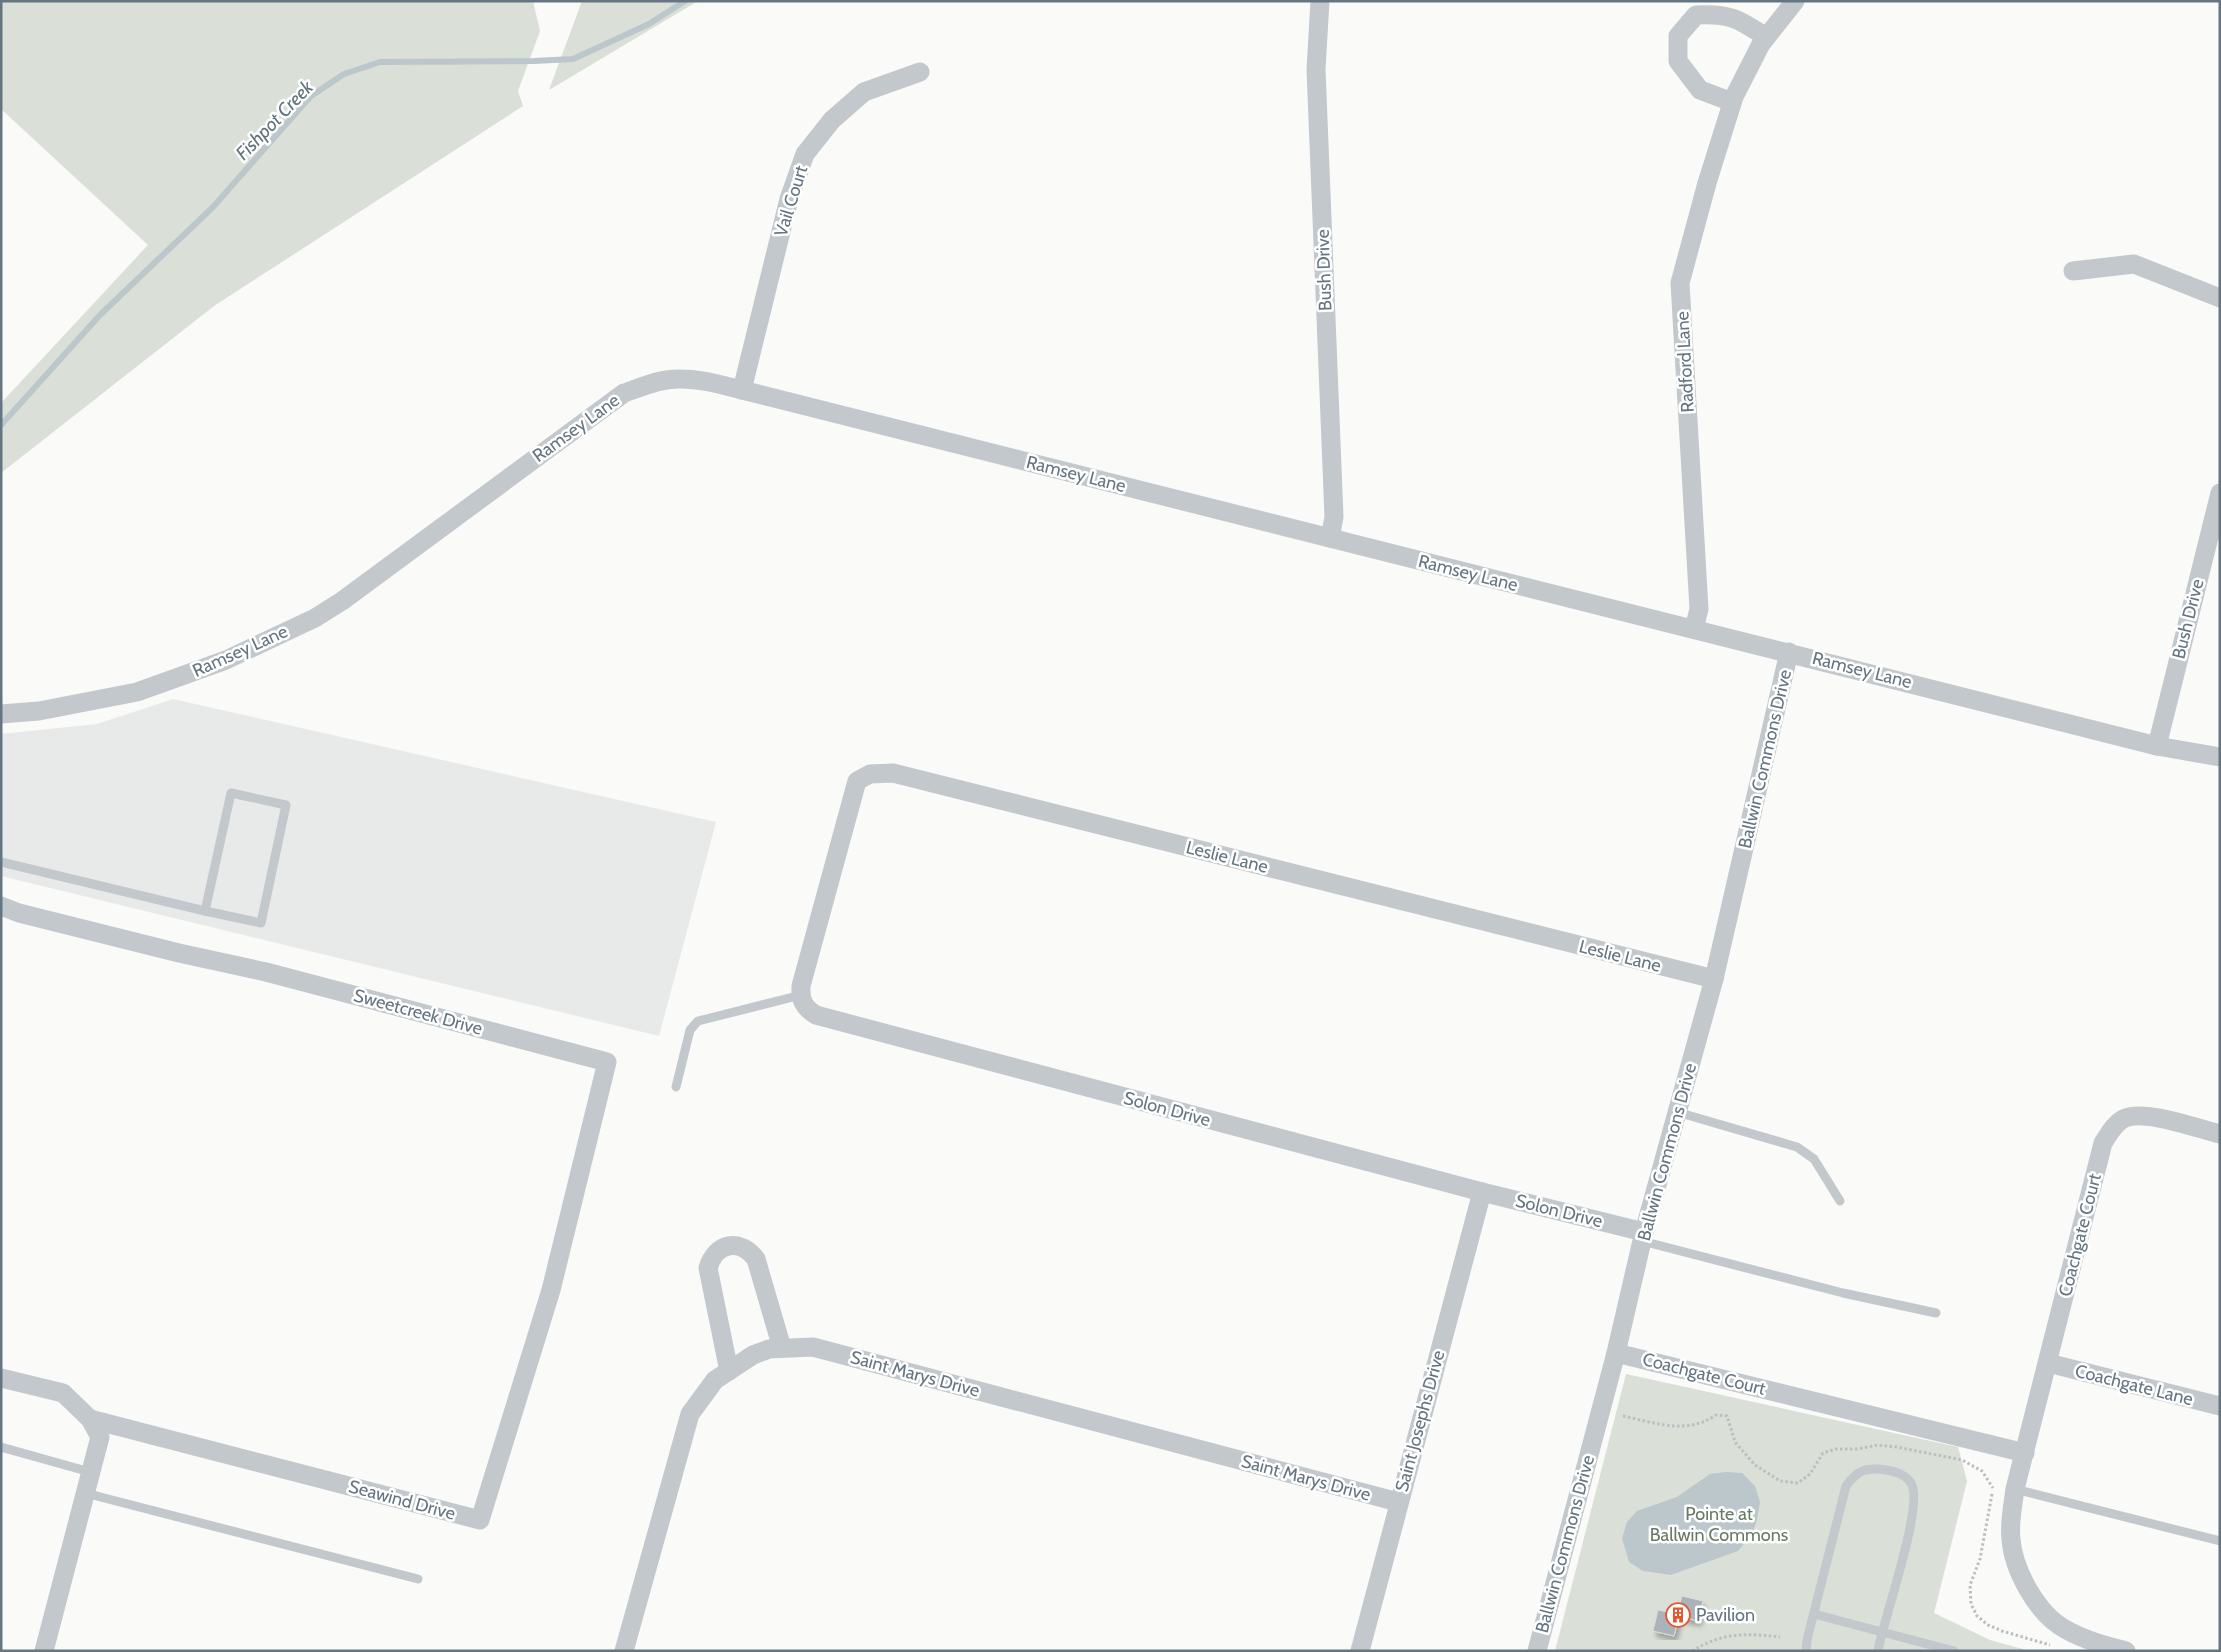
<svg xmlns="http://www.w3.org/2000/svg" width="2221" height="1652" font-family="Cabin,sans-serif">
	<defs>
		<filter id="shadow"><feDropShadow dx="3" dy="5.5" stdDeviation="2.5" flood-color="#0004"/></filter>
	</defs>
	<rect width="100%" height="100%" fill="#fafaf8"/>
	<!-- built -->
	<path fill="#e8e9e9" d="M173 699 716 822 659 1036 1 876V734L97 724Z"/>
	<!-- green -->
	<g fill="#dadfd7">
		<path d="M1 1H533L540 31 518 91 523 106 214 306 1 473V403L148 245 1 109Z"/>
		<path d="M582 1H698L549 90Z"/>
		<path d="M1626 1374 1958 1447 1967 1481 1934 1613 1990 1640 2030 1651H1555Z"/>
	</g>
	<!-- water -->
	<path fill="#bbc7cb" d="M1726 1472 1742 1473 1755 1486 1760 1502 1757 1520 1752 1534 1738 1551 1671 1575 1643 1571 1629 1562 1622 1538 1627 1522 1637 1511 1677 1497 1710 1474Z"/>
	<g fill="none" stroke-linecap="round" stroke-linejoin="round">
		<!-- stream -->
		<path stroke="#bbc7cb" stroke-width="6" d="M1 425 100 315 213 207 311 96 344 74 380 62 534 61 573 59 649 24 685 1"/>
	</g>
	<!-- building -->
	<path fill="#aab3b9" stroke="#dcdcda" filter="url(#shadow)" d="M1682 1596 1703 1601 1698 1621 1679 1616 1674 1636 1653 1631 1658 1610 1677 1614Z"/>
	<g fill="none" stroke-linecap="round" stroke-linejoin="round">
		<!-- path -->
		<g stroke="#bbbfc2" stroke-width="3" stroke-dasharray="2.5 2.5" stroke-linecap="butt">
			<path d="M1623 1416C1656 1423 1687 1435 1716 1415L1727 1416 1735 1442 1755 1465 1780 1481 1798 1483 1810 1474 1823 1453 1836 1449H1857L1878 1445 1897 1447 1962 1460 1982 1471 1993 1488"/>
			<path d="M1992 1494 1980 1559 1970 1585 1971 1604 1977 1616 1988 1625 2002 1631 2050 1645"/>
			<path d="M1692 1651C1724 1632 1744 1633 1780 1637"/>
		</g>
		<!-- service -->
		<g stroke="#c3c8cc" stroke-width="9">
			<path d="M231 793 286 805 261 923 205 911Z"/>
			<path d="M1 862 205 911"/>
			<path d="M676 1087 690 1030 698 1021 801 995"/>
			<path d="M1677 1112 1797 1147 1814 1159 1840 1201"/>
			<path d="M1642 1241 1843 1293 1936 1313"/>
			<path d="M1 1447 90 1472"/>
			<path d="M2015 1489 2220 1541"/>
			<path d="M85 1493 418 1579"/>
			<path d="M1814 1614 1954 1651"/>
			<path d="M1806 1651 1807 1640 1846 1486C1855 1474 1862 1468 1877 1469 1889 1470 1904 1472 1911 1483 1925 1504 1883 1620 1878 1651"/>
		</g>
		<!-- minor -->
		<g stroke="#c3c8cc" stroke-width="19">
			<path d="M1320 1 1316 69 1334 517 1330 538"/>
			<path d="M1732 102 1700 90 1678 61V36L1696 15C1729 13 1739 19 1766 37"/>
			<path d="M2073 271 2134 264 2220 298"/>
			<path d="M742 390 789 199 805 154 832 120 864 92 920 72"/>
			<path d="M1694 629 1699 609 1680 283 1707 183 1734 97 1761 44 1795 1"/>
			<path d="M1 714 39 711 137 692 226 660 315 618 342 601 624 393C642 387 661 378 681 379 702 379 722 385 742 390L2157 746 2220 757"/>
			<path d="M2157 746 2220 493"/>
			<path d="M1 906 19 913 179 953 266 972 607 1062 551 1290 480 1520 90 1419"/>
			<path d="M1644 1232 1482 1192 816 1015C804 1008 800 1000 801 986L857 781 870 774 893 773 1714 979"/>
			<path d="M1616 1353 2025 1453"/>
			<path d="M2048 1363 2220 1406"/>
			<path d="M729 1371 708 1268C716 1242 740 1238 756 1259L782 1348"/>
			<path d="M1 1378 63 1393 90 1419 100 1437 44 1651"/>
			<path d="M624 1651 690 1414 715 1380 753 1355 769 1349 813 1347 1398 1502"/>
			<path d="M1360 1651 1482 1192"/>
			<path d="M1537 1651 1616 1353 1644 1232 1714 979 1789 652"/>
			<path d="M2126 1651C2104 1645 2084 1640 2065 1629 2037 1614 2013 1569 2011 1539 2009 1523 2013 1505 2015 1489L2103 1143C2109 1134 2114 1124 2123 1119 2143 1108 2198 1129 2220 1134"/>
		</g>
	</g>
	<!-- icons -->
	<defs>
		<g id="building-ring" transform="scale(1.25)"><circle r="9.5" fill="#fff" stroke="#e4572e" stroke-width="1.5"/><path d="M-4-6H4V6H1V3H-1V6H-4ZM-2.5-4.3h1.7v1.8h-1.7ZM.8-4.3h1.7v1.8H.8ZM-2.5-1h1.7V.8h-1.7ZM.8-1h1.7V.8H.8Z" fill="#e4572e"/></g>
	</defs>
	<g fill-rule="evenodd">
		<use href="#building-ring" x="1678" y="1615"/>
	</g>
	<g text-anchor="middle" stroke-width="5" stroke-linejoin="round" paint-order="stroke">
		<!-- street labels -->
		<g font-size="18" fill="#657683" stroke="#fff">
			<text transform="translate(791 201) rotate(-73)" y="6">Vail Court</text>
			<text transform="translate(1324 270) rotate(-92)" y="6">Bush Drive</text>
			<text transform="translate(1685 362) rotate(-93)" y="6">Radford Lane</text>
			<text transform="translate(576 428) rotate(-36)" y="6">Ramsey Lane</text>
			<text transform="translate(1076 474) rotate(14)" y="6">Ramsey Lane</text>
			<text transform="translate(1468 573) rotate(14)" y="6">Ramsey Lane</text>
			<text transform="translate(2188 619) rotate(-76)" y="6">Bush Drive</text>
			<text transform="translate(240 651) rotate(-24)" y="6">Ramsey Lane</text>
			<text transform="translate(1862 670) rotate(14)" y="6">Ramsey Lane</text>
			<text transform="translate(1765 759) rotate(-77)" y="6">Ballwin Commons Drive</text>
			<text transform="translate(1227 857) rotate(14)" y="6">Leslie Lane</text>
			<text transform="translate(1620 956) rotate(14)" y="6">Leslie Lane</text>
			<text transform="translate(418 1012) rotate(15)" y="6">Sweetcreek Drive</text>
			<text transform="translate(1167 1109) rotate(15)" y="6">Solon Drive</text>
			<text transform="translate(1667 1152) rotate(-75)" y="6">Ballwin Commons Drive</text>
			<text transform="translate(1559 1211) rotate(14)" y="6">Solon Drive</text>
			<text transform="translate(2080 1235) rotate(-76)" y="6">Coachgate Court</text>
			<text transform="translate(915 1374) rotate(15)" y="6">Saint Marys Drive</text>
			<text transform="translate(1704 1374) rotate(14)" y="6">Coachgate Court</text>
			<text transform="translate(2134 1385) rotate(14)" y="6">Coachgate Lane</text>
			<text transform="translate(1420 1421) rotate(-75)" y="6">Saint Josephs Drive</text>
			<text transform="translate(1306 1478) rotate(15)" y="6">Saint Marys Drive</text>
			<text transform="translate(402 1500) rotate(15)" y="6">Seawind Drive</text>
			<text transform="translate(1565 1544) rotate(-75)" y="6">Ballwin Commons Drive</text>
		</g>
		<!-- park labels -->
		<g font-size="18" fill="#687a64" stroke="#fff">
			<text x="1719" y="1520">Pointe at<tspan x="1719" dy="21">Ballwin Commons</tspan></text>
		</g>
		<!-- poi labels -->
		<g font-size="18" fill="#657683" stroke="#fff" text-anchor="start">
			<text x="1696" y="1621">Pavilion</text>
		</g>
		<!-- water labels -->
		<g font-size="19" font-style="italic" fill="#60757c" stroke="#fff">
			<text transform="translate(274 120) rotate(-46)" y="7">Fishpot Creek</text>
		</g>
	</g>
	<!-- border -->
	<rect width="2221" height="1652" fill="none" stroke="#657683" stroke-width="5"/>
</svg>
